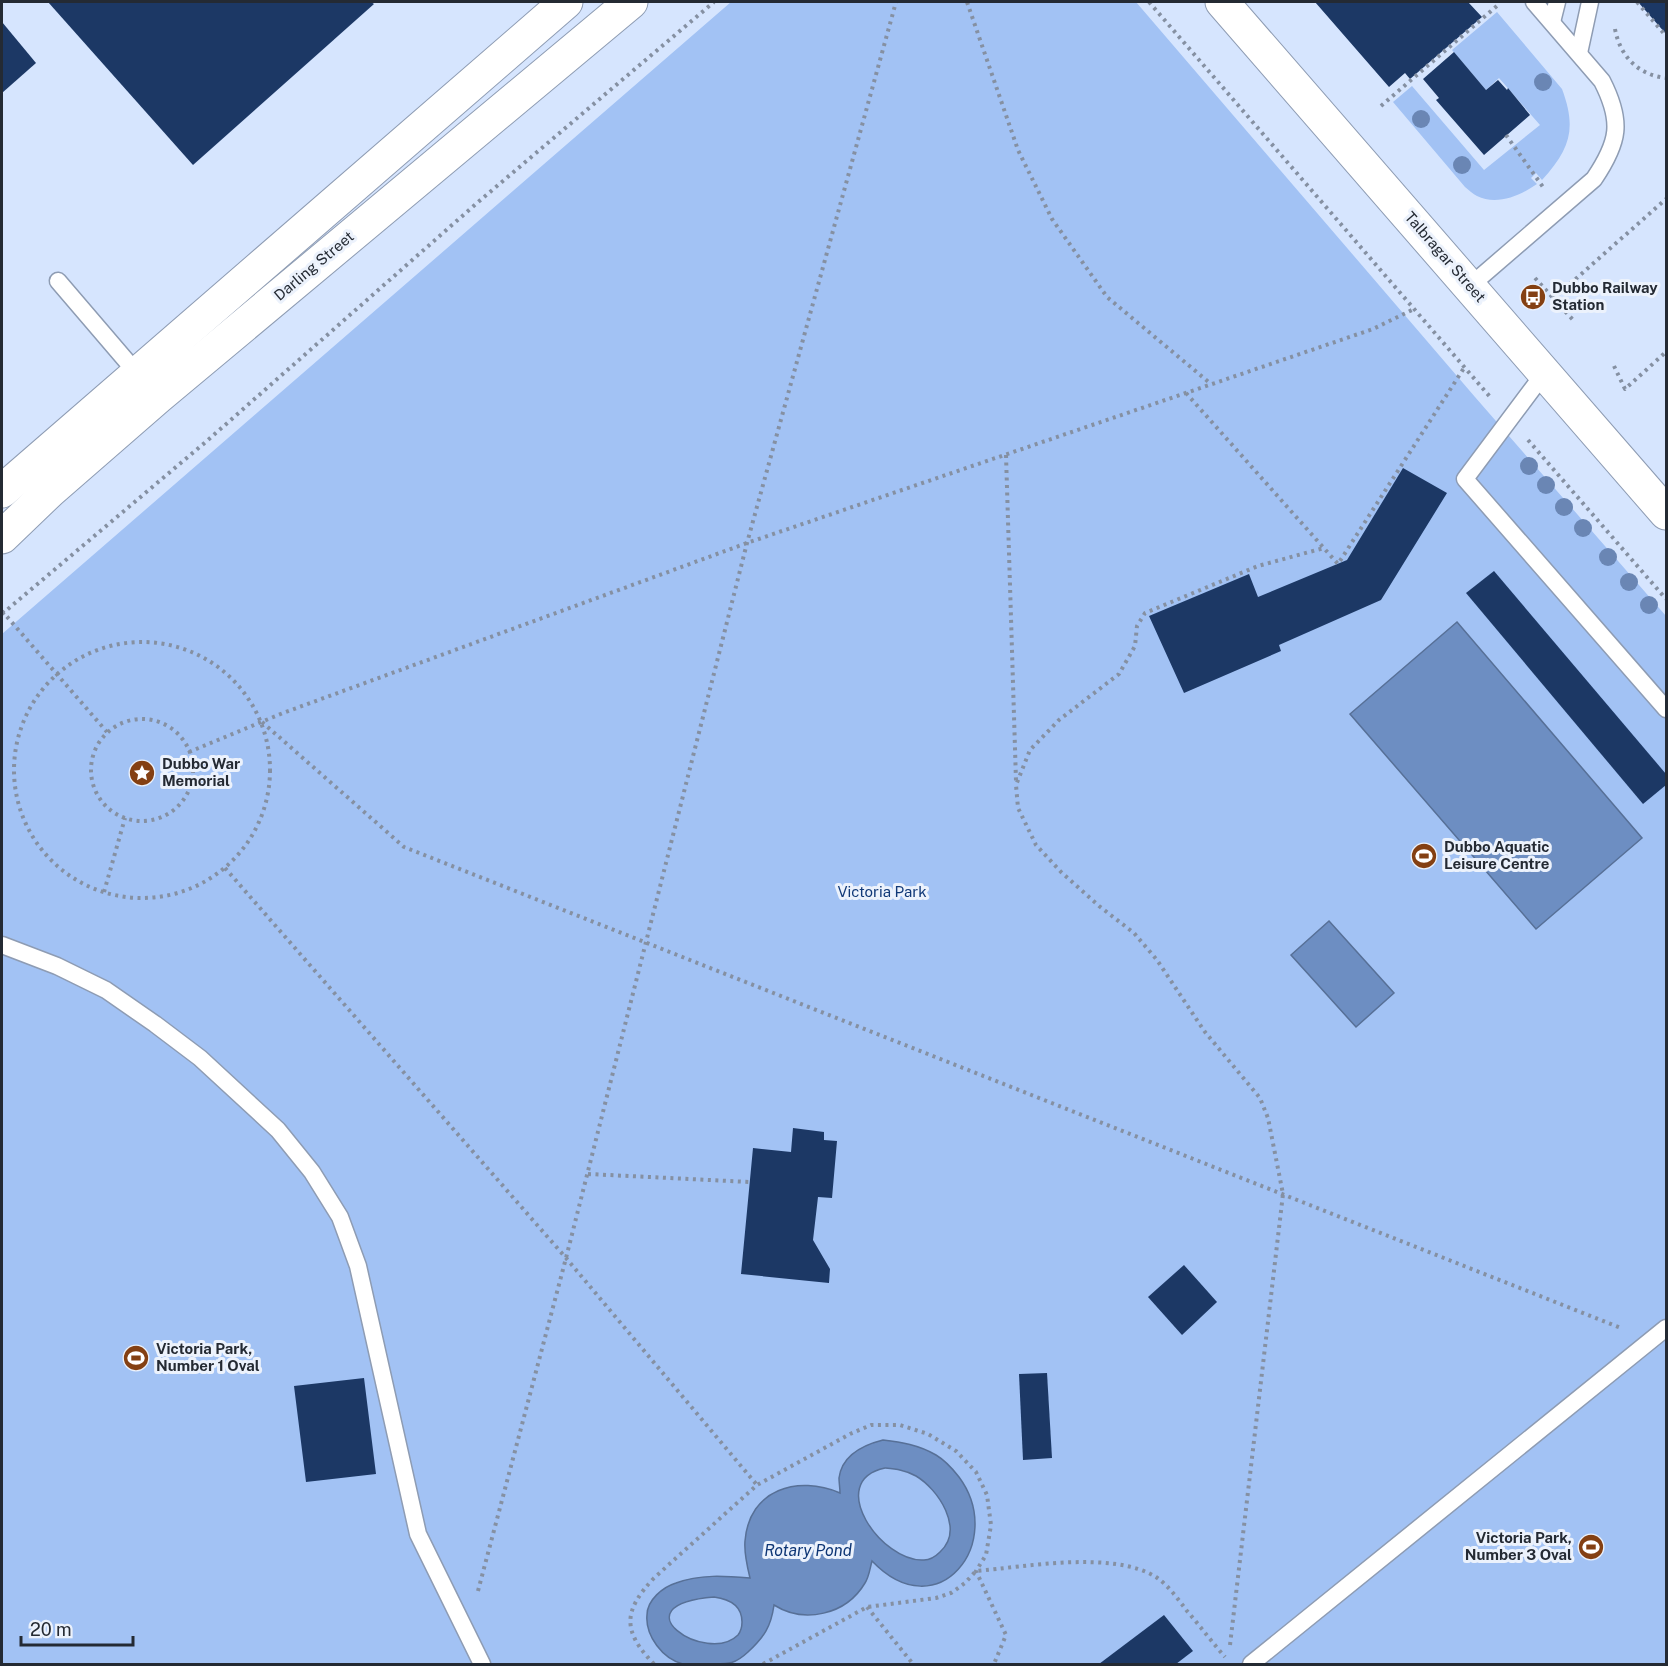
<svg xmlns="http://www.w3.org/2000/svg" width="1668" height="1666" font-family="'Public Sans',sans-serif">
	<rect width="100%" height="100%" fill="#d6e5fe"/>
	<!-- green -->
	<g fill="#a2c2f4">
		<path d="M731 2H1136L1475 397 1666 616V1664H2V634Z"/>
		<path d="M1497 12 1562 89C1577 129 1570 149 1542 180L1536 173 1531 178 1537 184C1520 196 1496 206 1477 196 1473 194 1469 190 1465 187L1393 102 1412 86 1484 170 1540 125 1499 78 1486 90 1452 50Z"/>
	</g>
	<!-- water -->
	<g fill="#6d8ec2" stroke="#577097" stroke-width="1.5" fill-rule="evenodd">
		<path d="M1457 622 1642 838 1536 929 1350 714Z"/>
		<path d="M1329 921 1394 993 1356 1027 1291 955Z"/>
		<path d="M883 1440C901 1442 919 1445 936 1455 946 1461 952 1468 959 1477 1007 1542 938 1630 872 1561 870 1568 869 1577 865 1583 846 1615 804 1624 774 1605 771 1627 764 1637 748 1652 734 1665 728 1664 710 1664 702 1664 691 1666 683 1664 663 1659 645 1636 647 1615 647 1600 663 1587 676 1583 700 1574 725 1576 750 1578 747 1566 744 1553 745 1541 749 1489 798 1475 840 1493 840 1488 839 1483 839 1478 842 1455 863 1445 883 1440ZM885 1468C895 1469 906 1470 916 1476 938 1489 965 1529 940 1552 936 1556 931 1560 924 1560 882 1563 824 1481 885 1468ZM714 1597C729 1599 742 1605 742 1622 742 1627 741 1631 738 1635 707 1666 615 1605 714 1597Z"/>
	</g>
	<!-- building -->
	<g fill="#1c3865">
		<path d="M48 2H371L374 4 193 165Z"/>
		<path d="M1315 2H1468L1482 17 1410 79 1405 73 1389 87Z"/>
		<path d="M1638 2H1666V34Z"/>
		<path d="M2 22 36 63 2 93Z"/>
		<path d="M1454 52 1486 90 1498 80 1507 90 1508 88 1530 115 1484 155 1436 100 1439 98 1423 79Z"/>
		<path d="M1403 468 1447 493 1381 600 1279 645 1281 651 1184 693 1149 616 1249 574 1258 597 1347 560Z"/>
		<path d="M1494 571 1666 774V785L1643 804 1466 593Z"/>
		<path d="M793 1128 824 1132V1140L837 1141 832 1198 818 1197 813 1240 830 1269 829 1283 741 1274 753 1148 791 1152Z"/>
		<path d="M1184 1265 1217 1302 1182 1335 1148 1297Z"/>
		<path d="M1047 1373 1052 1458 1023 1460 1019 1374Z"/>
		<path d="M364 1378 376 1474 306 1482 294 1386Z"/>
		<path d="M1164 1615 1193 1651 1176 1664H1099Z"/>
	</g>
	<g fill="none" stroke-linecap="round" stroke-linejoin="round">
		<!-- service casing -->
		<g stroke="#8e9cb3" stroke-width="19">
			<g id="service">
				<path d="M1552 22 1557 2"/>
				<path d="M1579 53 1590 2"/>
				<path d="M58 281 141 378"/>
				<path d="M1470 286 1594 179C1619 142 1623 122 1602 81L1534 2"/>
				<path d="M1545 372 1465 479 1666 709"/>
				<path d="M2 945 57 966 106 990 155 1024 200 1058 278 1130 312 1172 340 1217 358 1266 418 1534 482 1664"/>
				<path d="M1251 1664 1666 1328"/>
			</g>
		</g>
		<!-- tertiary casing -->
		<g stroke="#8e9cb3" stroke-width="35">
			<g id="tertiary">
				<path d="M1222 2 1666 513"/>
				<path d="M2 491 566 2"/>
				<path d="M2 537 50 491 158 397 631 2"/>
			</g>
		</g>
		<!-- path -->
		<g stroke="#8590a2" stroke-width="4" stroke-dasharray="3 4.5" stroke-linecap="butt">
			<path d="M967 2 1018 150 1052 219 1107 297 1211 384"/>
			<path d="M1149 2 1491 398"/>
			<path d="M1637 2 1666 36"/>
			<path d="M1615 29C1620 56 1638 75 1666 78"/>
			<path d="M1381 106 1498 5"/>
			<path d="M1506 135 1543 187"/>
			<path d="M1535 278 1574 321"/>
			<path d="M1553 299 1666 199"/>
			<path d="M1614 366 1625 389 1666 352"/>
			<path d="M1186 393 1338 564 1464 368"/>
			<path d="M1528 440 1666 599"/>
			<path d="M1006 455 1016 781"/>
			<path d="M2 611 107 732"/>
			<path d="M2 614 208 440 477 203 714 2"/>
			<circle cx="142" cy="770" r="128"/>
			<circle cx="142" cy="770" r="51"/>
			<path d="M262 722 404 847 1621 1328"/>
			<path d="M189 752 283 713 747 543 1373 329 1414 309"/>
			<path d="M225 868 566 1258 757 1485"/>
			<path d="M104 892 125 818"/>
			<path d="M588 1174 750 1182"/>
			<path d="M478 1591 566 1258 747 543 896 2"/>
			<path d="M867 1607 913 1664"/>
			<path d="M1230 1645 1283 1194 1268 1118 1260 1098 1205 1032 1157 960 1134 933 1099 906 1061 872 1036 845 1018 808 1016 785 1030 750 1059 720 1119 674 1135 646 1137 626 1145 613 1258 566 1324 548"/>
			<path d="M654 1664C622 1631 623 1611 654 1578L757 1485 850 1434 871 1425H900L928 1434 956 1451 976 1472 987 1495 991 1525 986 1555 976 1571 1006 1635 994 1664"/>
			<path d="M763 1664 867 1607 936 1598 951 1593 965 1583 976 1571C1025 1567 1112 1550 1156 1577 1168 1585 1178 1599 1187 1611 1200 1626 1212 1642 1225 1657"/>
		</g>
		<!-- service -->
		<use href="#service" stroke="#fff" stroke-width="16"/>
		<!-- tertiary -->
		<use href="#tertiary" stroke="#fff" stroke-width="33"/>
	</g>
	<!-- trees -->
	<g fill="#6a86b4">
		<circle cx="1543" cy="82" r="9"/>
		<circle cx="1421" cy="119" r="9"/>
		<circle cx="1462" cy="165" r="9"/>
		<circle cx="1529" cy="466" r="9"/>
		<circle cx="1546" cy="485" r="9"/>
		<circle cx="1564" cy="507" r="9"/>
		<circle cx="1583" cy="528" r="9"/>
		<circle cx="1608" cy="557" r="9"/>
		<circle cx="1629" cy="582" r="9"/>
		<circle cx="1649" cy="605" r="9"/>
	</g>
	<!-- icons -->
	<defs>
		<g id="bus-disc" transform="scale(1.35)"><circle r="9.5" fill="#844013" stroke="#ecf2fc"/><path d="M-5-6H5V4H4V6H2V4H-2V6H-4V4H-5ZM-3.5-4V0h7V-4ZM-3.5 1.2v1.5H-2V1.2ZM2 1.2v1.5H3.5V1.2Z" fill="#fff"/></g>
		<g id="sight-disc" transform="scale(1.35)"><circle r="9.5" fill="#844013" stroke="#ecf2fc"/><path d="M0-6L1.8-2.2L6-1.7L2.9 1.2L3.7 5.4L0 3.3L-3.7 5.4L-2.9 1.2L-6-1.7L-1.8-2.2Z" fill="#fff"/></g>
		<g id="stadium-disc" transform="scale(1.35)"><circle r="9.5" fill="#844013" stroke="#ecf2fc"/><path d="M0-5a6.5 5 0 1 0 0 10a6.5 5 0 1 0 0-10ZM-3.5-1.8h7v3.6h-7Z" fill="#fff"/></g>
	</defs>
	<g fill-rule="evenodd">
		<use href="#bus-disc" x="1533" y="297"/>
		<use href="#sight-disc" x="142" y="773"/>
		<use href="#stadium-disc" x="1424" y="856"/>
		<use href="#stadium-disc" x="136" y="1358"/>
		<use href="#stadium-disc" x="1591" y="1547"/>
	</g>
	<g text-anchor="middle" stroke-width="6" stroke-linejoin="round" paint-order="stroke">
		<!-- street labels -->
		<g font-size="15" fill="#242a33" stroke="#ecf2fc">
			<text transform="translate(1445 257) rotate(49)" y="5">Talbragar Street</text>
			<text transform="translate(314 266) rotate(-40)" y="5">Darling Street</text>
		</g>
		<!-- poi labels -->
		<g font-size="15" font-weight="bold" fill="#242a33" stroke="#ecf2fc" text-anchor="start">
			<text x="1552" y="293">Dubbo Railway<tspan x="1552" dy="17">Station</tspan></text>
			<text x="162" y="769">Dubbo War<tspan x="162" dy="17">Memorial</tspan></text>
			<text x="1444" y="852">Dubbo Aquatic<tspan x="1444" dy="17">Leisure Centre</tspan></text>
			<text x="156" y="1354">Victoria Park,<tspan x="156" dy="17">Number 1 Oval</tspan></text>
			<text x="1572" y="1543" text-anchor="end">Victoria Park,<tspan x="1572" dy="17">Number 3 Oval</tspan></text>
		</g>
		<!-- park labels -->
		<g font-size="15" fill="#113978" stroke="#ecf2fc">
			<text x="882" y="897">Victoria Park</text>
		</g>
		<!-- water labels -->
		<g font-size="16" font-style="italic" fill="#0e3675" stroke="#ecf2fc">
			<text x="808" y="1556">Rotary Pond</text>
		</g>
	</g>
	<!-- border -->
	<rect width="1668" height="1666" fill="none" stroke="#242a33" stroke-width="6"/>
	<!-- scale -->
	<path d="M21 1636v9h112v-9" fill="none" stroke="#242a33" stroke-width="3"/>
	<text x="30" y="1636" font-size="18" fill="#242a33" stroke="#ecf2fc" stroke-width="4.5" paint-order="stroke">20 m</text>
</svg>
